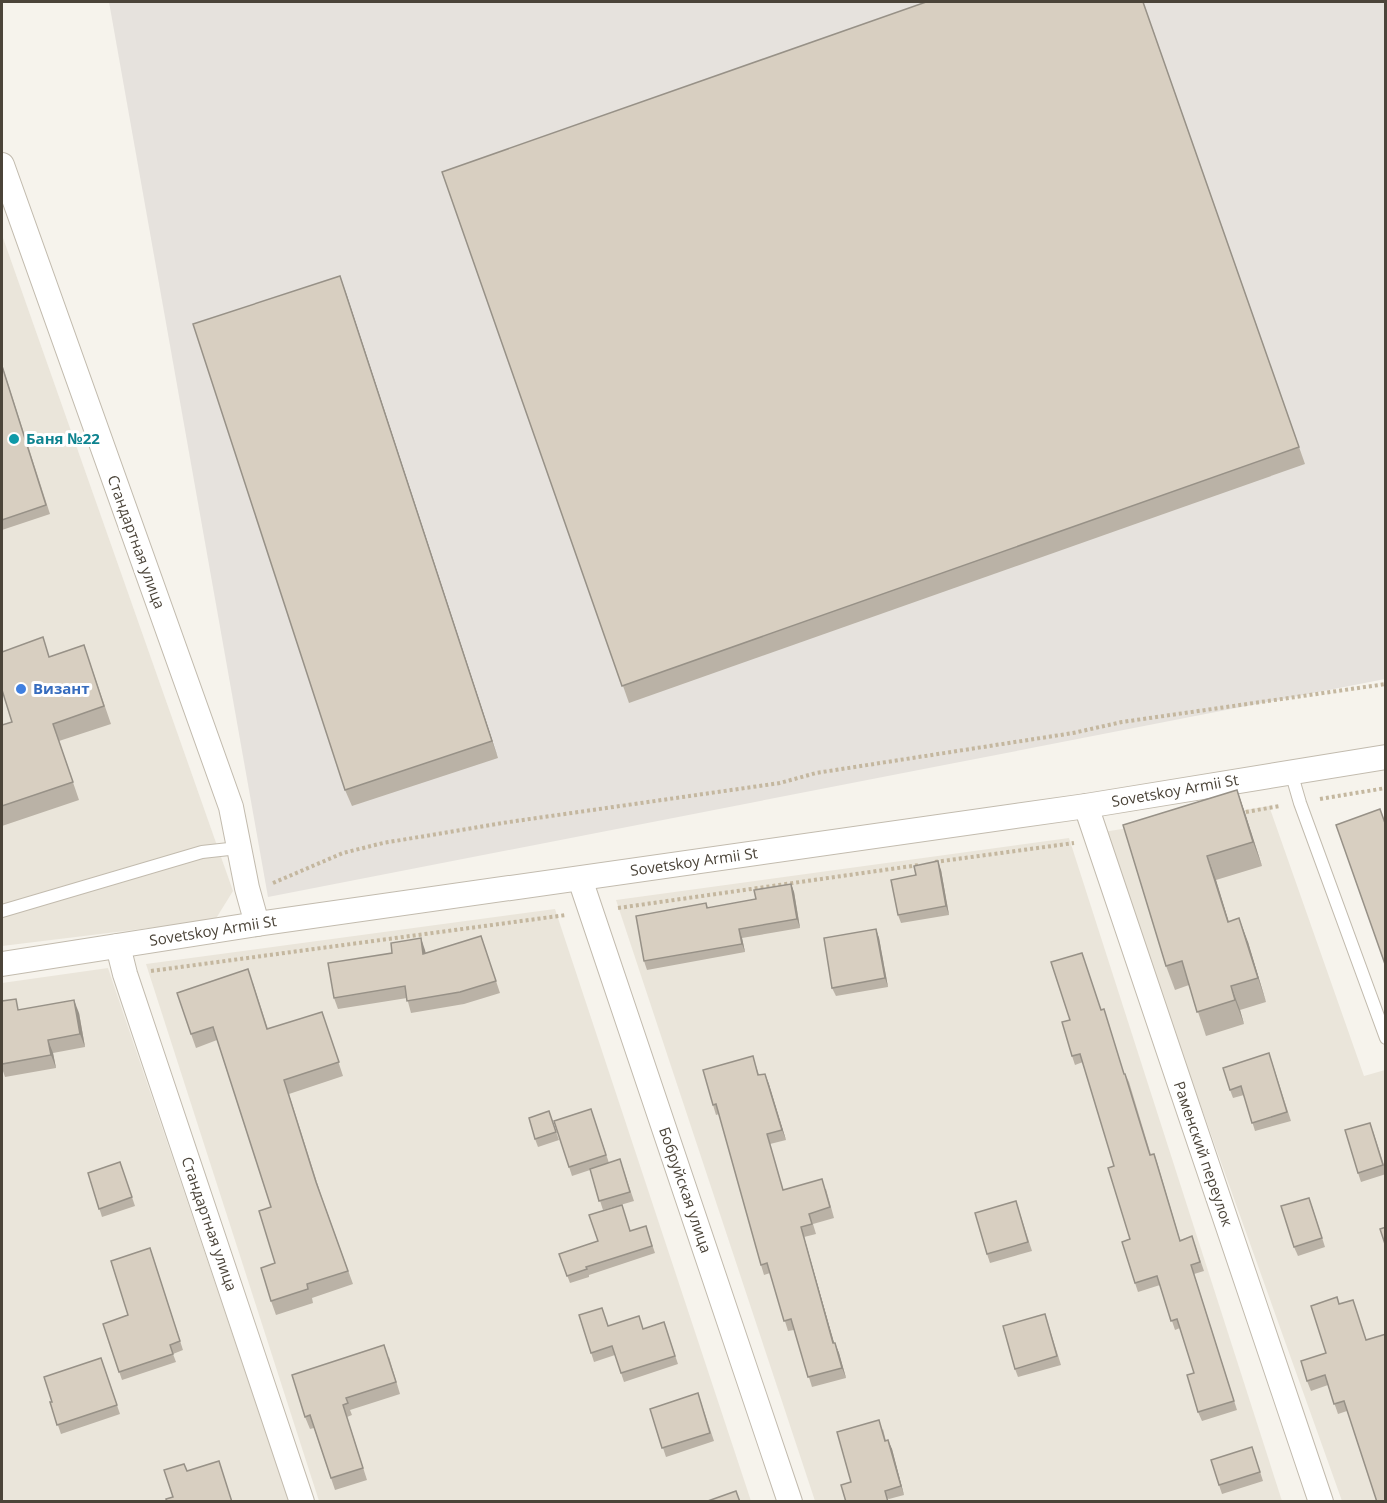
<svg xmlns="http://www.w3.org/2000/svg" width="1387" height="1503" font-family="'Open Sans',sans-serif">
	<rect width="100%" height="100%" fill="#f6f3ec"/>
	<!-- residential -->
	<g fill="#eae5da">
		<path d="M2 235 233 891 215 920 2 946Z"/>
		<path d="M1269 806 1364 1076 1385 1070V1501H1342L1103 832Z"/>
		<path d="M1069 838 1282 1501H815L616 900Z"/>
		<path d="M555 909 751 1501H319L146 964Z"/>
		<path d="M108 968 289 1501H2V983Z"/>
	</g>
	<!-- industrial -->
	<path fill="#e6e2dd" d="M109 2H1385V679L268 897Z"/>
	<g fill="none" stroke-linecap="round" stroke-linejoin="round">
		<!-- lane casing -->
		<g stroke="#c2bbae" stroke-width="14">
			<g id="lane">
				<path d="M1291 772 1300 803 1386 1038"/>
				<path d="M2 911 202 852 238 848"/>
			</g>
		</g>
		<!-- street casing -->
		<g stroke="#c2bbae" stroke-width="26">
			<g id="street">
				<path d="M2 165 231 807 247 888 257 924"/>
				<path d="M1086 806 1321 1502"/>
				<path d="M580 879 790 1502"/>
				<path d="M118 946 125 974 302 1502"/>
				<path d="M2 964 257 924 1086 806 1386 757"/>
			</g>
		</g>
		<!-- path -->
		<g stroke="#c4b79f" stroke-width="4" stroke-dasharray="3 3" stroke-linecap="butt">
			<path d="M1320 799 1386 788"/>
			<path d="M1240 813 1280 806"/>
			<path d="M935 862 1074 843"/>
			<path d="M273 883 343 853 383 843 509 822 780 783 816 773 1073 733 1122 722 1386 684"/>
			<path d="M618 908 919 865"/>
			<path d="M151 971 566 915"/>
		</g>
		<!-- lane -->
		<use href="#lane" stroke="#fff" stroke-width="12"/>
		<!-- street -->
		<use href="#street" stroke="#fff" stroke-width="24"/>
	</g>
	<!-- wall -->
	<g fill="#bab2a6">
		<path d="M1143 2 1305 464 629 703 442 172Z"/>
		<path d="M346 293 498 758 352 806 345 790Z"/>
		<path d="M2 365 50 514 2 530Z"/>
		<path d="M50 657 90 663 111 724 59 741 79 800 2 826V725L12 722Z"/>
		<path d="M1237 790 1245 813 1262 866 1216 880 1229 922 1248 942 1266 1002 1240 1010 1244 1024 1206 1036 1189 985 1175 990 1166 966 1123 825Z"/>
		<path d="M941 870 949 915 901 923 898 915Z"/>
		<path d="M791 884 794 892 800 928 742 938 745 952 647 970 644 961 706 903 708 908 756 899Z"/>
		<path d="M876 929 879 938 888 987 836 996 832 988Z"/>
		<path d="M481 936 500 993 464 1004 411 1013 407 998 338 1009 334 998 425 950 426 954Z"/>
		<path d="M253 983 268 1029 322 1012 343 1076 289 1094 321 1195 353 1284 312 1298 313 1303 276 1315 271 1301 275 1263 271 1207 217 1040 196 1048 191 1034Z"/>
		<path d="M2 1001 20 1010 79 1013 85 1047 53 1053 56 1068 5 1077 2 1068Z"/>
		<path d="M1101 1010 1124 1074H1125L1129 1082 1151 1155 1154 1154 1157 1162 1180 1240 1192 1236 1204 1271 1194 1274 1237 1410 1202 1421 1198 1412 1194 1373 1180 1328 1175 1330 1160 1285 1138 1292 1135 1283 1130 1239 1114 1166 1083 1062 1075 1065 1072 1056Z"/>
		<path d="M1272 1062 1291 1121 1255 1131 1244 1095 1233 1098 1230 1090Z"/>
		<path d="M756 1066 759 1075 765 1074 786 1140 770 1144 783 1190 826 1189 834 1218 813 1224 816 1234 804 1237 834 1343 839 1353 846 1378 812 1387 794 1330 788 1331 770 1273 764 1275 761 1265 719 1114 716 1115 713 1105Z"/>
		<path d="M591 1109 609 1163 623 1168 634 1201 603 1210 590 1170 572 1176 554 1121Z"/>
		<path d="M549 1111 559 1140 538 1147 535 1139Z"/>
		<path d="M1373 1131 1386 1171V1174L1361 1182 1358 1173Z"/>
		<path d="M120 1162 135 1206 102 1217 88 1173Z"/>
		<path d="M1016 1201 1032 1251 990 1263 987 1254Z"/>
		<path d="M1312 1206 1325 1247 1298 1256 1294 1247Z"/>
		<path d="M646 1226 655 1253 589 1275V1277L570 1283 559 1254Z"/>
		<path d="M153 1257 183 1350 173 1354 176 1362 122 1380 103 1324 128 1315Z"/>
		<path d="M1353 1300 1366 1340 1347 1411 1338 1414 1328 1385 1311 1391 1307 1381 1326 1353 1339 1304Z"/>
		<path d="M1045 1314 1061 1365 1018 1377 1015 1369Z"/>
		<path d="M579 1315 608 1326 643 1329 664 1322 678 1364 624 1382 615 1355 594 1362Z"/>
		<path d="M389 1357 400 1394 350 1410 352 1415 347 1417 367 1480 335 1490 314 1428 310 1429 305 1417Z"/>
		<path d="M101 1358 120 1414 61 1434 50 1402H52Z"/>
		<path d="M698 1393 714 1441 666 1457 650 1409Z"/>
		<path d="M883 1429 886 1441 892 1449 904 1495 889 1499 851 1482Z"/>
		<path d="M1255 1456 1263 1481 1222 1494 1219 1485Z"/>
	</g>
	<!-- shaded-wall -->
	<g fill="#979187">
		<path d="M340 276 346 293 498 758 492 741Z"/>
		<path d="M1237 790 1245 813 1262 866 1253 842Z"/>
		<path d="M1207 856 1216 880 1236 946 1228 922Z"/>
		<path d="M938 861 941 870 949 915 946 906Z"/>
		<path d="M791 884 794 892 800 928 797 919Z"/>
		<path d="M1239 918 1248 942 1266 1002 1258 978Z"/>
		<path d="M739 929 742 938 745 952 742 944Z"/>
		<path d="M876 929 879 938 888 987 885 978Z"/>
		<path d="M421 938 425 950 427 966 423 954Z"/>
		<path d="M1231 986 1240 1010 1244 1024 1235 1000Z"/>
		<path d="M74 1000 79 1013 85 1047 80 1034Z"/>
		<path d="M48 1040 53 1053 56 1068 51 1055Z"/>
		<path d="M765 1074 769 1084 786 1140 782 1130Z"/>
		<path d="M801 1227 804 1237 837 1353 833 1343Z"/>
		<path d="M835 1343 839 1353 846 1378 842 1368Z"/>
		<path d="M888 1440 892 1449 904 1495 901 1486Z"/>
	</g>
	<!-- building -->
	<g fill="#d8cfc1" stroke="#979187" stroke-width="1.5">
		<path d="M926 2H1143L1299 447 622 686 442 172Z"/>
		<path d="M340 276 492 741 345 790 193 324Z"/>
		<path d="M2 366 46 505 2 520Z"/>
		<path d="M43 637 49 657 84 645 104 706 53 724 73 782 2 806V725L12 722 2 690V652Z"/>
		<path d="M1237 790 1253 842 1207 856 1228 922 1239 918 1258 978 1231 986 1235 1000 1197 1012 1182 961 1166 966 1123 825Z"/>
		<path d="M1380 809 1386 826V967L1336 825Z"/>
		<path d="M938 861 946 906 898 915 891 880 916 875 914 866Z"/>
		<path d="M791 884 797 919 739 929 742 944 644 961 636 916 706 903 707 908 756 899 754 890Z"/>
		<path d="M876 929 885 978 832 988 824 938Z"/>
		<path d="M481 936 496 981 460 992 407 1001 405 986 334 998 328 963 392 953 391 943 421 938 423 954Z"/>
		<path d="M1082 953 1101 1010 1104 1009 1124 1074H1125L1150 1155 1154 1154 1180 1241 1192 1236 1200 1262 1191 1265 1234 1401 1198 1412 1187 1375 1194 1373 1177 1319 1171 1321 1157 1276 1135 1283 1122 1242 1130 1239 1108 1168 1114 1166 1080 1054 1072 1056 1062 1022 1070 1020 1051 962Z"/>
		<path d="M248 969 267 1029 322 1012 339 1062 284 1080 316 1182 348 1271 307 1284 308 1289 271 1301 261 1268 275 1263 259 1211 271 1207 213 1027 191 1034 177 993Z"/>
		<path d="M16 999 18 1010 74 1000 80 1034 48 1040 51 1055 2 1064V1001Z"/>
		<path d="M1269 1053 1287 1112 1252 1123 1241 1086 1230 1090 1223 1068Z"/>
		<path d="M753 1056 758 1075 765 1074 782 1130 767 1134 783 1190 822 1179 830 1207 809 1214 812 1224 801 1227 833 1343H835L842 1368 808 1377 791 1319 784 1321 767 1263 761 1265 716 1104 713 1105 703 1070Z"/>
		<path d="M591 1109 606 1155 569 1167 554 1121Z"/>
		<path d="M549 1111 556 1132 535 1139 529 1118Z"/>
		<path d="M1370 1123 1383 1165 1358 1173 1345 1130Z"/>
		<path d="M620 1159 630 1192 599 1201 590 1169Z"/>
		<path d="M120 1162 132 1197 99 1209 88 1173Z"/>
		<path d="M1309 1198 1322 1238 1294 1247 1281 1206Z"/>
		<path d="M1016 1201 1028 1242 987 1254 975 1213Z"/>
		<path d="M622 1205 630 1231 646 1226 652 1246 586 1267 587 1269 567 1276 559 1254 598 1241 589 1215Z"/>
		<path d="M1386 1227V1247L1380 1229Z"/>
		<path d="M150 1248 180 1341 170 1345 173 1354 119 1372 103 1324 128 1315 111 1261Z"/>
		<path d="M1337 1297 1339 1304 1353 1300 1366 1340 1386 1334V1502H1377L1344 1401 1334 1404 1325 1375 1307 1381 1301 1361 1326 1353 1311 1306Z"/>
		<path d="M602 1308 608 1326 639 1316 643 1329 664 1322 675 1356 621 1373 612 1346 591 1353 579 1315Z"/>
		<path d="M1045 1314 1057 1356 1015 1369 1003 1326Z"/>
		<path d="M384 1345 396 1382 346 1398 348 1403 343 1405 363 1468 331 1478 310 1415 305 1417 292 1375Z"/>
		<path d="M101 1358 117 1405 57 1425 50 1402H52L44 1377Z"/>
		<path d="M698 1393 710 1433 662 1448 650 1409Z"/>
		<path d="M879 1420 885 1441 888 1440 901 1486 885 1491 888 1502H846L841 1485 851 1482 837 1432Z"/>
		<path d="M1252 1447 1260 1472 1219 1485 1211 1460Z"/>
		<path d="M219 1461 232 1502H167L166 1499 173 1497 164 1470 184 1464 187 1471Z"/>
		<path d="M736 1491 740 1502H705Z"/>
	</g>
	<!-- markers -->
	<circle fill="#0f9aa8" stroke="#fff" stroke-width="2" cx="14" cy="439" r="6"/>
	<circle fill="#3f7fe0" stroke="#fff" stroke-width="2" cx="21" cy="689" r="6"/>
	<g text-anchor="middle" stroke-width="6" stroke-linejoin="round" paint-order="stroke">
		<!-- culture labels -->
		<g font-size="15" font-weight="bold" fill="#0d838f" stroke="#fff" text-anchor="start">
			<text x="26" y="444">Баня №22</text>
		</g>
		<!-- street labels -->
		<g font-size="15" fill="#4b4439" stroke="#fff">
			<text transform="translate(136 542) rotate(70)" y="5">Стандартная улица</text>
			<text transform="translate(1175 791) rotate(-10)" y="5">Sovetskoy Armii St</text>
			<text transform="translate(694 862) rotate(-8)" y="5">Sovetskoy Armii St</text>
			<text transform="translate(213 931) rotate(-9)" y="5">Sovetskoy Armii St</text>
			<text transform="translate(1203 1154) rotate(71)" y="5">Раменский переулок</text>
			<text transform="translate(685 1190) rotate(71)" y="5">Бобруйская улица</text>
			<text transform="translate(209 1224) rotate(71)" y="5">Стандартная улица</text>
		</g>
		<!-- shop labels -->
		<g font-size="15" font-weight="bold" fill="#366cbe" stroke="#fff" text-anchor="start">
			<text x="33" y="694">Визант</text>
		</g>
	</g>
	<!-- border -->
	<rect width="1387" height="1503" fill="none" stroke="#4b4439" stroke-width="6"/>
</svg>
